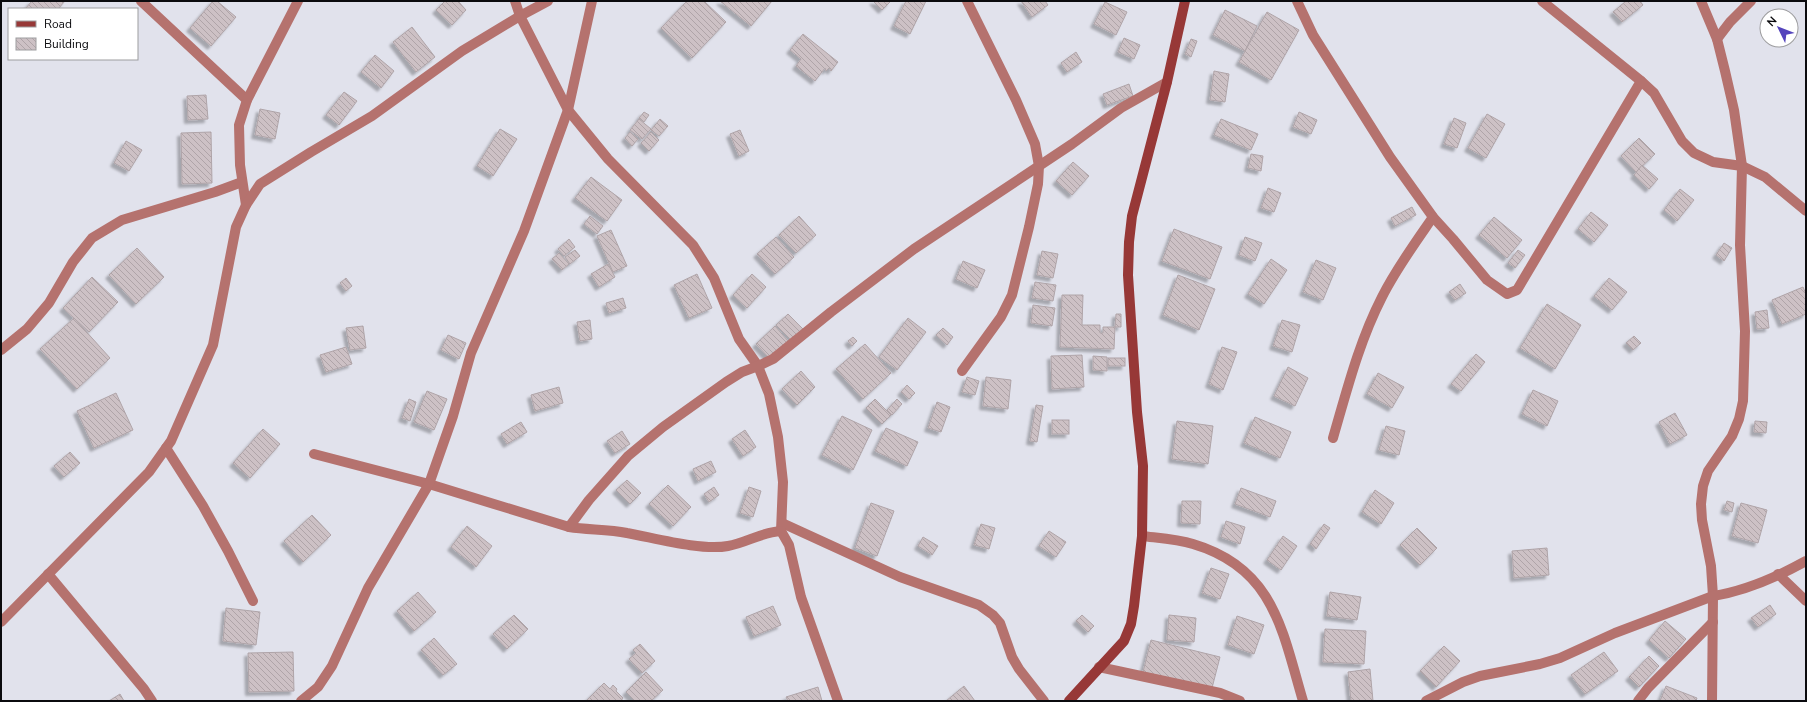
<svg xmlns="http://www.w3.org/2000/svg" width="1807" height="702" font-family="'Nunito Sans',sans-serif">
	<defs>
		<pattern id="building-back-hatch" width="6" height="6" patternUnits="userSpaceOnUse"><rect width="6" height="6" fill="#cdc1c5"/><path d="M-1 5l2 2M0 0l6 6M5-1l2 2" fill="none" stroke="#afa4a8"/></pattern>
		<filter id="shadow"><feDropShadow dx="-3.5" dy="3.5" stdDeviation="1" flood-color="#0004"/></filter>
	</defs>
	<rect width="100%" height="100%" fill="#e1e2ec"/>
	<!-- building -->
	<g fill="url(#building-back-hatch)" stroke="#afa4a8" filter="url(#shadow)">
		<path d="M32 1H65L58 9H25Z"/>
		<path d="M213 1H217L236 17 211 46 190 28Z"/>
		<path d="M445 1H458L466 10 452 25 436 10Z"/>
		<path d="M687 1H704L726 22 692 58 661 28Z"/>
		<path d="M720 1H772L751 26Z"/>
		<path d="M873 1H891L882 10Z"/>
		<path d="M906 1H926L910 34 894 26Z"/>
		<path d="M1021 1H1045L1048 5 1032 17Z"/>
		<path d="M1626 1H1640L1643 5 1622 22 1613 12Z"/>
		<path d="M1105 2 1127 12 1116 35 1094 24Z"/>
		<path d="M1225 10 1257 26 1245 51 1213 35Z"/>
		<path d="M1267 12 1299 30 1271 80 1239 62Z"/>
		<path d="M412 27 435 57 416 72 393 42Z"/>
		<path d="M803 34 838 62 831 71 829 68 826 71 825 68 815 81 796 66 801 59 790 50Z"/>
		<path d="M1124 38 1140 45 1134 59 1118 52Z"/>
		<path d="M1191 39 1197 41 1191 57 1185 54Z"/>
		<path d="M1076 52 1082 62 1067 72 1061 63Z"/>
		<path d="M375 55 394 71 381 88 361 72Z"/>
		<path d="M1214 71 1229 74 1225 102 1210 100Z"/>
		<path d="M1129 84 1133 96 1107 105 1103 94Z"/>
		<path d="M344 92 357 101 339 125 326 115Z"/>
		<path d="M206 95 208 119 188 120 187 96Z"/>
		<path d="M260 109 280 113 275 139 255 135Z"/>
		<path d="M644 112 649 115 644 122 639 118Z"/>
		<path d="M1299 112 1317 120 1311 134 1293 127Z"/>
		<path d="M1487 114 1505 124 1486 158 1468 148Z"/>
		<path d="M1454 118 1466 123 1457 148 1444 144Z"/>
		<path d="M639 119 651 129 642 139 630 130Z"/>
		<path d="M660 119 668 126 659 136 651 130Z"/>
		<path d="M1221 119 1258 134 1251 150 1214 135Z"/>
		<path d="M500 129 517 139 493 176 477 166Z"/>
		<path d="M740 130 749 151 739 156 730 134Z"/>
		<path d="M211 132 212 183 182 184 181 133Z"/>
		<path d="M630 132 638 139 632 146 625 138Z"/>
		<path d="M651 132 659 140 649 151 641 143Z"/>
		<path d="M1639 138 1655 154 1636 172 1621 156Z"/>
		<path d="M126 141 142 150 129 171 114 163Z"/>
		<path d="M1251 154 1263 156 1261 171 1248 168Z"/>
		<path d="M1073 162 1089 176 1072 195 1056 181Z"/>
		<path d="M1642 165 1658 179 1649 189 1634 175Z"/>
		<path d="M591 177 622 200 607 221 575 198Z"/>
		<path d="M1268 188 1281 193 1274 212 1261 208Z"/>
		<path d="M1680 189 1694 200 1677 221 1664 210Z"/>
		<path d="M1412 207 1416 215 1395 226 1391 218Z"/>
		<path d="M1591 212 1608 225 1594 242 1578 229Z"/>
		<path d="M590 216 603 226 597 234 584 224Z"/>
		<path d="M799 216 816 235 796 253 779 235Z"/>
		<path d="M1494 217 1522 240 1507 258 1479 235Z"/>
		<path d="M1174 229 1222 247 1210 279 1162 261Z"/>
		<path d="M611 230 627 266 613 272 597 236Z"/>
		<path d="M776 237 794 257 775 274 757 254Z"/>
		<path d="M1245 237 1262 243 1255 261 1239 255Z"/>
		<path d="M569 239 575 247 564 256 558 249Z"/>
		<path d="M1724 243 1732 248 1724 261 1716 255Z"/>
		<path d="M137 248 164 277 136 304 109 275Z"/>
		<path d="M575 250 580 256 570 264 565 257Z"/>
		<path d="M1518 250 1525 255 1515 268 1508 263Z"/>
		<path d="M1042 251 1058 254 1053 278 1037 275Z"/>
		<path d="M559 253 569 264 562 270 552 259Z"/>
		<path d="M1271 259 1287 270 1264 304 1248 294Z"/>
		<path d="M1316 260 1336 268 1323 300 1303 292Z"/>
		<path d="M963 261 985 270 977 288 956 279Z"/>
		<path d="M608 264 615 277 599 287 591 274Z"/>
		<path d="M697 274 712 308 689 318 674 285Z"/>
		<path d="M752 274 766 287 747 308 733 295Z"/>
		<path d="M1178 275 1215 289 1199 330 1163 315Z"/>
		<path d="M92 277 118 302 89 332 63 308Z"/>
		<path d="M346 278 352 286 346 291 340 283Z"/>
		<path d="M1609 278 1627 292 1612 310 1594 296Z"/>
		<path d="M1035 282 1056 285 1053 301 1032 298Z"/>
		<path d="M1460 284 1466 293 1455 300 1449 292Z"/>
		<path d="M1803 287 1806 294V314L1782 324 1772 300Z"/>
		<path d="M1062 295H1083L1082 325H1100V333H1103V327H1115L1114 349 1060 347Z"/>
		<path d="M623 298 626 308 609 313 606 303Z"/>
		<path d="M1547 304 1581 325 1555 369 1520 348Z"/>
		<path d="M1033 305 1055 308 1052 326 1031 323Z"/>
		<path d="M1767 310 1769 328 1757 329 1755 312Z"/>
		<path d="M788 314 803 329 792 341 776 325Z"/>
		<path d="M1116 314H1121V327H1115Z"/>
		<path d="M74 318 110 358 77 389 40 349Z"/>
		<path d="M908 318 926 332 897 370 879 357Z"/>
		<path d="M590 320 592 339 580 341 577 322Z"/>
		<path d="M1282 320 1300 325 1292 352 1273 346Z"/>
		<path d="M363 326 366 348 350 350 346 328Z"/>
		<path d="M775 326 788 341 769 358 756 344Z"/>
		<path d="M943 328 953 337 947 345 936 335Z"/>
		<path d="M448 335 466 343 459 359 441 350Z"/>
		<path d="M1634 336 1641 343 1633 350 1626 343Z"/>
		<path d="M853 337 857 341 852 346 848 341Z"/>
		<path d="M865 344 891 373 863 399 836 369Z"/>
		<path d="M346 347 352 364 326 372 320 355Z"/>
		<path d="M1222 347 1237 352 1223 390 1209 384Z"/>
		<path d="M1476 354 1485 362 1461 391 1451 384Z"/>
		<path d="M1082 355 1084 387 1052 389 1051 356Z"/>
		<path d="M1093 356 1107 357V371L1093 370Z"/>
		<rect x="1108" y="358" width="17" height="8"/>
		<path d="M1288 367 1308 378 1295 406 1274 396Z"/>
		<path d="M801 371 815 387 797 405 782 389Z"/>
		<path d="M1378 373 1404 387 1392 408 1367 394Z"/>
		<path d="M967 377 979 381 975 395 962 392Z"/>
		<path d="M986 377 1011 380 1008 409 983 406Z"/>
		<path d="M907 385 915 393 909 399 901 392Z"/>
		<path d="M559 387 563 403 535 411 531 395Z"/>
		<path d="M1533 390 1558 401 1547 426 1522 414Z"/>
		<path d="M427 391 447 399 434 430 414 422Z"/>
		<path d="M116 393 133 430 94 448 77 411Z"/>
		<path d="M409 399 416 402 410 421 402 418Z"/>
		<path d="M875 399 891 415 882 424 866 408Z"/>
		<path d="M897 399 902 404 892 415 887 410Z"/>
		<path d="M937 402 950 407 941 432 928 428Z"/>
		<path d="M1036 405 1043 406 1037 442 1030 441Z"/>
		<path d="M1675 413 1687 435 1670 444 1659 422Z"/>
		<path d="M842 416 872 430 853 470 822 455Z"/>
		<path d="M1255 417 1291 432 1280 458 1244 443Z"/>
		<rect x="1052" y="420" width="17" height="14"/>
		<path d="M1177 421 1213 426 1208 464 1172 459Z"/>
		<path d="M1755 421 1767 422 1766 433 1754 432Z"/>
		<path d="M521 422 527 432 507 444 501 434Z"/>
		<path d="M1386 426 1405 431 1399 455 1379 450Z"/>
		<path d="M886 428 918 442 907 466 875 451Z"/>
		<path d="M263 429 280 444 250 478 233 463Z"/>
		<path d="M745 430 756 447 743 456 732 439Z"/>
		<path d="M622 431 630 444 615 453 607 441Z"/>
		<path d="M70 452 80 463 64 477 54 466Z"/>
		<path d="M711 461 716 472 698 481 693 469Z"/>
		<path d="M627 480 641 493 630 504 616 490Z"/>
		<path d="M668 485 691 507 673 526 649 504Z"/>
		<path d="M714 487 719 495 709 502 704 494Z"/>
		<path d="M749 487 761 491 753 517 740 513Z"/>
		<path d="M1241 488 1276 501 1270 517 1235 504Z"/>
		<path d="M1375 490 1394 503 1381 524 1362 512Z"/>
		<path d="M1182 501H1201L1200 524 1181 523Z"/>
		<path d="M1727 501 1734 503 1732 512 1724 510Z"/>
		<path d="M871 503 894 511 877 556 855 548Z"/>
		<path d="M1741 503 1767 510 1758 543 1732 536Z"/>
		<path d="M312 515 331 535 303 562 284 541Z"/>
		<path d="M1226 521 1245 527 1240 544 1221 537Z"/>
		<path d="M981 524 995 528 989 549 974 545Z"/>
		<path d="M1324 524 1330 528 1316 549 1310 544Z"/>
		<path d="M467 526 492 546 476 567 451 547Z"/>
		<path d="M1417 528 1437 548 1420 565 1400 545Z"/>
		<path d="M1049 531 1066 542 1056 557 1039 546Z"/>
		<path d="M1283 536 1297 546 1281 570 1267 560Z"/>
		<path d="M923 537 938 546 932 555 918 546Z"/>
		<path d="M1547 548 1549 575 1514 578 1512 551Z"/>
		<path d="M1211 568 1229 574 1220 599 1202 593Z"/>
		<path d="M418 592 436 612 414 631 397 611Z"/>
		<path d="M1330 592 1361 597 1357 620 1327 616Z"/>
		<path d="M1770 605 1776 614 1758 627 1751 618Z"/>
		<path d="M773 606 781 625 754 636 746 617Z"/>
		<path d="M226 608 260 612 256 645 223 641Z"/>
		<path d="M514 615 528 629 507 649 493 634Z"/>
		<path d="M1082 615 1094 626 1088 632 1076 621Z"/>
		<path d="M1169 615 1196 618 1194 642 1167 640Z"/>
		<path d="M1237 616 1264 625 1254 654 1228 645Z"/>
		<path d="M1665 621 1686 639 1669 658 1649 640Z"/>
		<path d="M1325 629 1366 631 1364 664 1323 662Z"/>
		<path d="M434 638 457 664 443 675 421 650Z"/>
		<path d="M1151 640 1220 657 1212 688 1143 672Z"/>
		<path d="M640 644 655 661 642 673 629 659 636 653 633 650Z"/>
		<path d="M1444 646 1460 661 1436 687 1420 671Z"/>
		<path d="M293 652 294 691 249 692 248 653Z"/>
		<path d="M1604 652 1618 671 1585 694 1571 675Z"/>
		<path d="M1649 656 1659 666 1639 687 1629 677Z"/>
		<path d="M1370 669 1373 701H1351L1348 672Z"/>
		<path d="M646 672 663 690 651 701H635L626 692Z"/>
		<path d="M604 683 610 689 613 685 617 689 616 691 623 698 621 701H586Z"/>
		<path d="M964 686 975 701H946Z"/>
		<path d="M1666 686 1697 698 1696 701H1660Z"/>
		<path d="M818 687 822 701H788L786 697Z"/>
		<path d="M120 694 124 701H109Z"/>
	</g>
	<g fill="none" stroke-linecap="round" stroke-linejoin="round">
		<!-- street -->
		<g stroke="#b5726e" stroke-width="10">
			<path d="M141 1 247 100"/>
			<path d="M515 1 520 16 568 110 608 159 693 245 714 278 739 339 758 366 769 394 778 437 783 482 781 531"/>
			<path d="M1297 1 1313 35 1390 157 1433 217 1453 239 1487 280 1507 294 1517 290 1641 81"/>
			<path d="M1542 1 1641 81 1654 93 1682 141 1694 153 1713 162 1742 166 1765 177 1806 211"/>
			<path d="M1701 1 1717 39 1725 71 1734 110 1742 166 1740 245 1745 331 1743 401 1739 419 1732 436 1708 471 1703 486 1701 504 1702 520 1711 566 1713 596 1712 701"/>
			<path d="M1717 39 1730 22 1751 1"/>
			<path d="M246 205 240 165 239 125 247 100 298 1"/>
			<path d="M1 350 27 329 49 303 73 262 92 238 122 220 215 192 242 182"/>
			<path d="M962 371 1001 317 1012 295 1029 227 1038 184 1039 166 1035 144 1016 100 967 1"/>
			<path d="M1333 438C1347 390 1359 342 1382 297 1396 269 1415 243 1433 217"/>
			<path d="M166 448 203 506 228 551 253 601"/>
			<path d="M314 454 429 484 569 527C588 530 608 529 627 533 655 538 701 551 728 546 746 543 762 532 781 531"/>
			<path d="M782 523 900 577 979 605 993 615 1000 623 1012 657 1019 669 1044 701"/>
			<path d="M569 527 589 500 628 456 663 427 726 382 742 372 758 366 773 359 831 312 914 249 1072 144 1121 108 1167 82"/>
			<path d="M781 531 789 545 801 597 838 701"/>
			<path d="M1142 536C1158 538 1177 539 1193 544 1274 568 1282 630 1303 701"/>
			<path d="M48 574 144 689 152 701"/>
			<path d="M1778 574 1806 601"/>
			<path d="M1 622 149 472 171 441 213 345 236 227 246 205 260 184 311 152 372 116 462 51 520 16 548 1"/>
			<path d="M1099 667 1220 693 1240 701"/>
			<path d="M301 701 318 687 332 666 368 588 429 484 453 416 471 353 524 231 568 110 592 1"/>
			<path d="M1426 701 1463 682 1480 676 1540 664 1560 658 1615 633 1713 596C1746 591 1777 577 1806 561"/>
			<path d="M1638 701 1648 688 1713 622"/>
		</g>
		<!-- secondary -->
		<path stroke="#973837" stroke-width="10" d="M1069 701 1124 641 1131 624 1134 606 1142 536 1143 466 1137 412 1128 275 1129 242 1132 216 1167 82 1185 1"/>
	</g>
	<!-- border -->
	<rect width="1807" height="702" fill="none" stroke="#0b0b0e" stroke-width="4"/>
	<!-- legend -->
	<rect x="8" y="8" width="130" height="52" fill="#ffffff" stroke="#9d9d9f"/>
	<rect x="16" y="21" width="20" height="6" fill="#973837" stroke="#9d9d9f"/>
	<text x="44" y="28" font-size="12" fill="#0b0b0e">Road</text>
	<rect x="16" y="38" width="20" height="12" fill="url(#building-back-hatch)" stroke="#9d9d9f"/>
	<text x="44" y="48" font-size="12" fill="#0b0b0e">Building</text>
	<!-- north arrow -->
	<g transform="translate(1779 28) rotate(313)"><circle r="19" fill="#ffffff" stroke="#9d9d9f"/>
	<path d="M0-3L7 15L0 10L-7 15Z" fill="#5444bc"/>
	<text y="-6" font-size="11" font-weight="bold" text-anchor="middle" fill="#0b0b0e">N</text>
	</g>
</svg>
